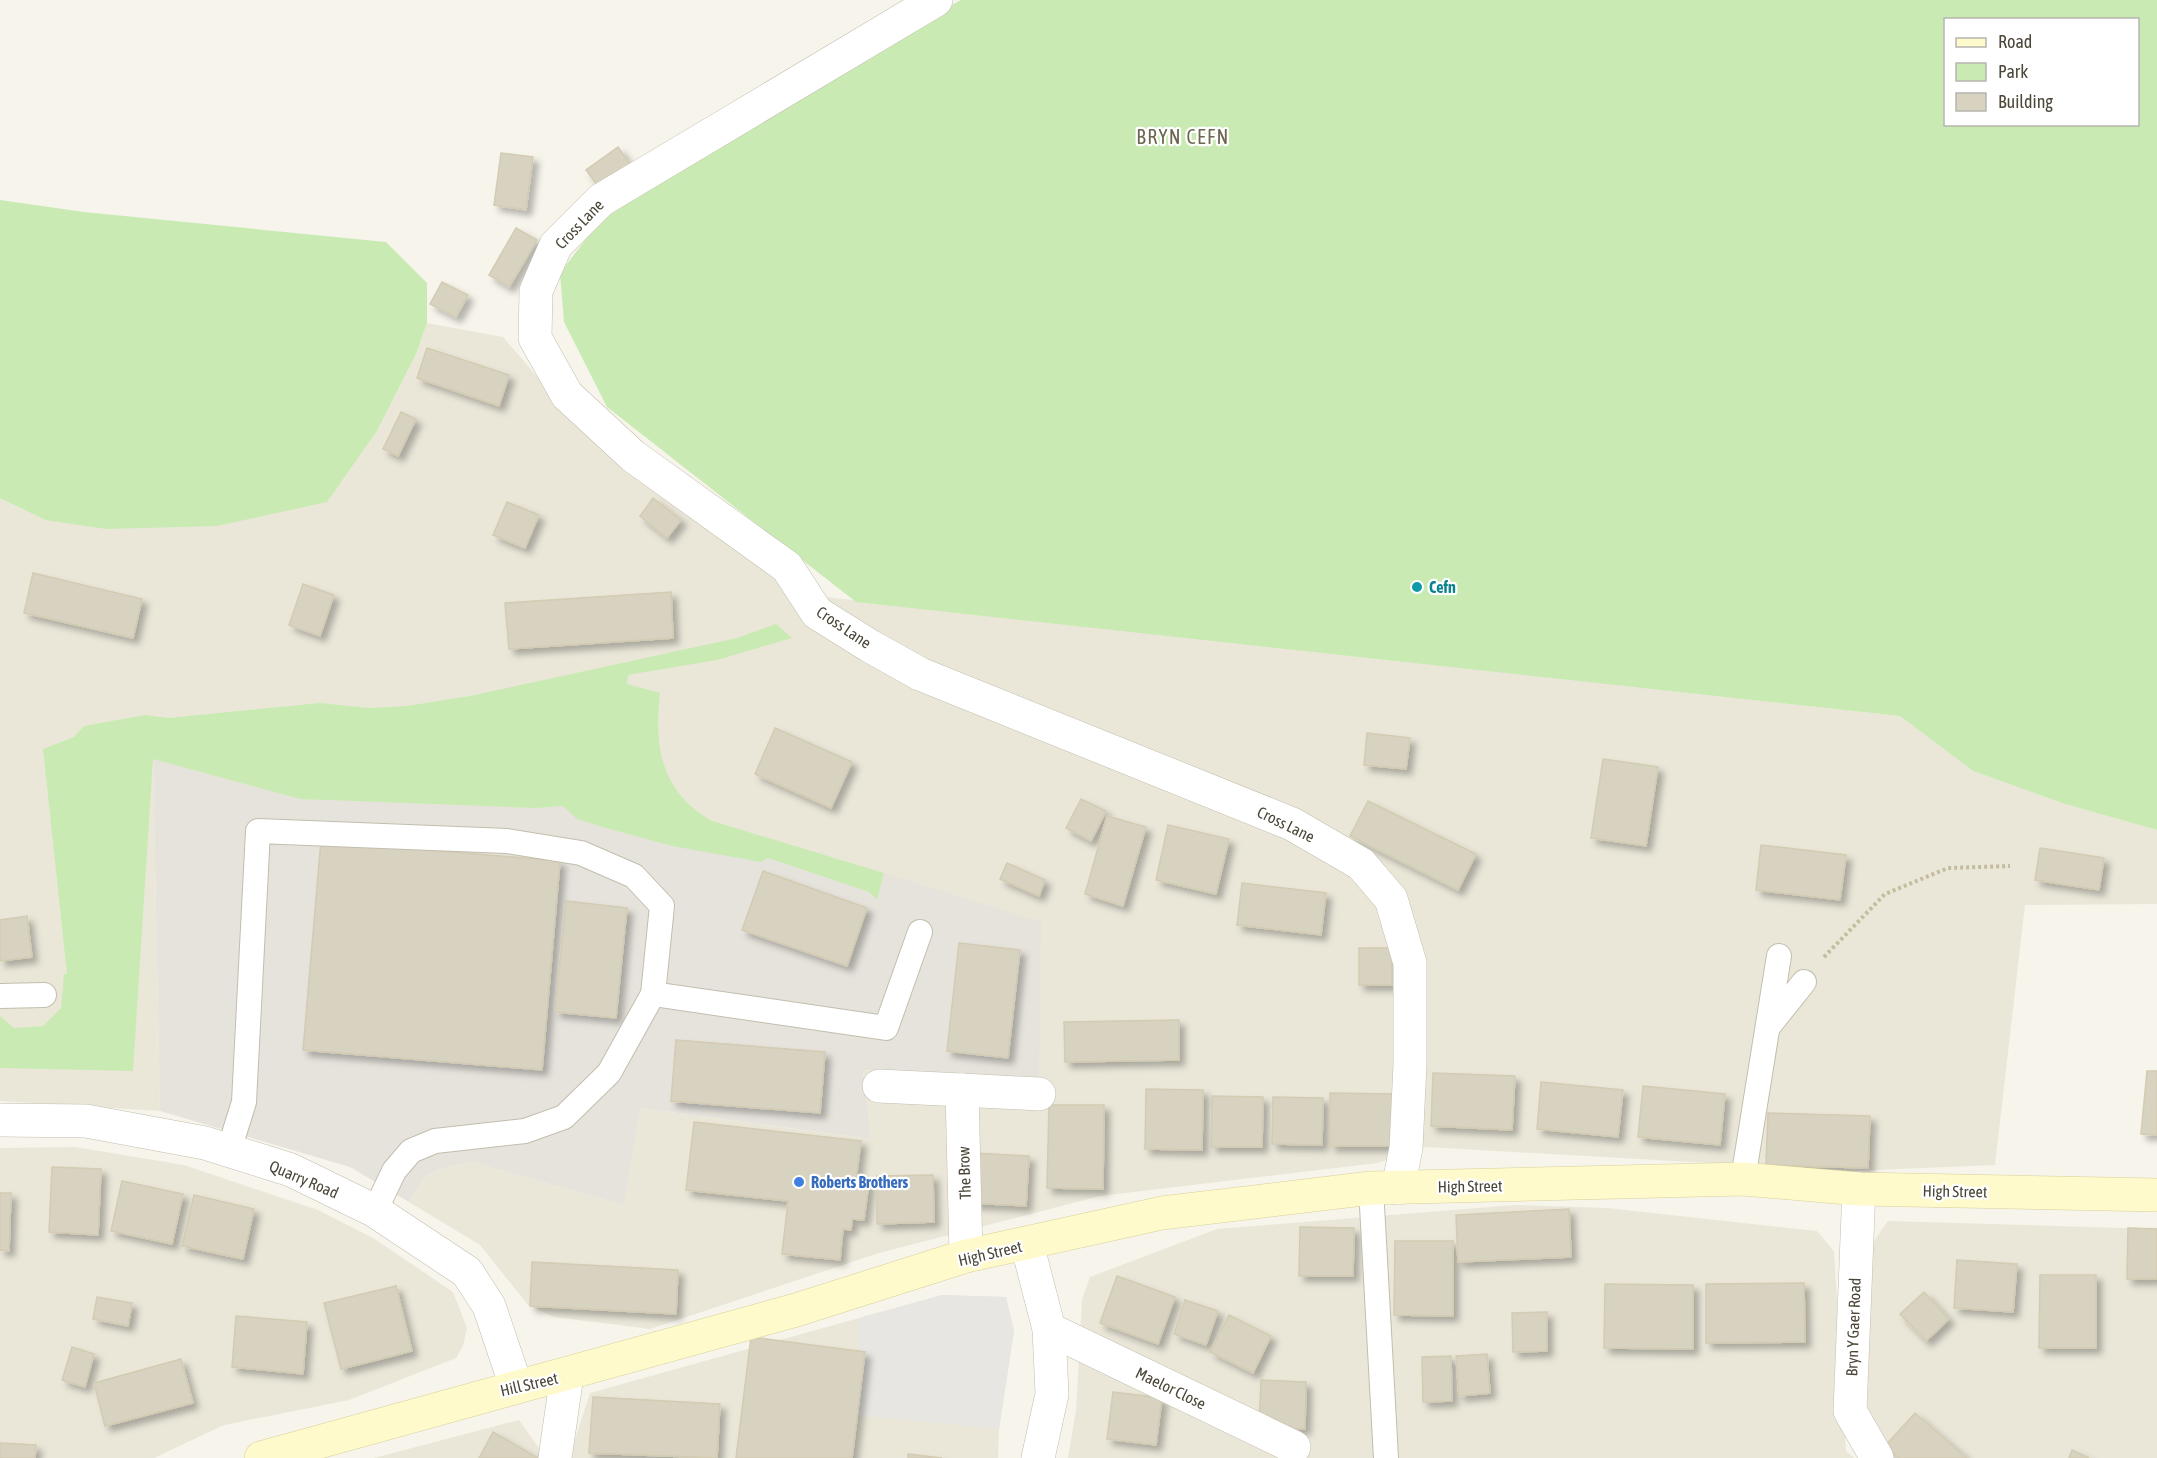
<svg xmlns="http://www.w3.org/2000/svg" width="2157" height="1458" font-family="'Asap Condensed',sans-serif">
	<defs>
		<filter id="shadow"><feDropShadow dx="5.5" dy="5.5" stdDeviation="3" flood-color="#0004"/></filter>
	</defs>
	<rect width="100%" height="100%" fill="#f6f4eb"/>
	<!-- residential -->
	<g fill="#eae7d9">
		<path d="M427 323 503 337 570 415 764 561 789 593 1900 716 1973 771 2065 804 2157 830V904L2025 905 1995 1165 1849 1171 1426 1147 1378 1163 1100 1196 879 1253 650 1329 554 1317 528 1305 480 1245 409 1202 425 1176 439 1169 472 1162 624 1205 639 1108 871 1139 863 1070 1039 1084 153 760 160 1111 0 1101V498L45 520 326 502 377 431 416 354Z"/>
		<path d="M75 1147 184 1165 318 1210 373 1238 453 1292 467 1328 463 1346 456 1358 349 1400 224 1425 154 1458H0V1148Z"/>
		<path d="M1515 1205 1607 1208 1817 1231 1834 1251 1846 1451 1854 1458H1068L1076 1410 1082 1300 1090 1277 1217 1229Z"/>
		<path d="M1888 1221 2157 1229V1458H1885L1868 1425 1863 1257Z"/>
		<path d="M942 1295 1006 1297 1014 1331 999 1429 998 1458H569L590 1393Z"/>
		<path d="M519 1420 546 1458H374Z"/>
	</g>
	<!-- industrial -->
	<path fill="#e6e3dc" d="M153 759 300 799 536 808 563 806 577 819 606 828 672 846 768 858 869 892 876 899 884 873 1041 922 1039 1084 863 1070 871 1139 640 1108 624 1205 472 1162 439 1169 425 1176 409 1202 350 1167 160 1111Z"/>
	<!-- green -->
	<g fill="#c9ebb3" fill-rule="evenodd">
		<path d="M961 0H2157V830L2065 804 1973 771 1900 716 856 602 607 407 564 322 560 273 599 222 800 90ZM1946 20H2138V124H1946Z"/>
		<path d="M0 200 84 212 386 242 427 283V323L416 354 377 431 327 502 217 526 106 529 45 520 0 498Z"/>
		<path d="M776 624 792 638 717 660 628 675 627 684 660 693C654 749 661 791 712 821L884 873 877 900 869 892 768 858 761 862 672 846 606 828 577 819 563 806 536 808 300 799 153 759 133 1071 0 1068V1016L14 1028 43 1026 61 1008 64 974H67L43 749 74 737 84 726 145 715 169 718 320 703 369 708 407 706 470 696 737 638Z"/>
	</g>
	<!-- parking -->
	<path fill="#e7e6e2" d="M942 1295 1006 1297 1014 1331 999 1429 857 1415 859 1318Z"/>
	<!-- building -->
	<g fill="#d8d2c0" stroke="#d3cbb2" stroke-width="1.5" filter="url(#shadow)">
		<path d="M618 147 630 164 598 186 586 170Z"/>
		<path d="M501 153 533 157 526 210 494 205Z"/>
		<path d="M516 228 537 240 509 287 489 275Z"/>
		<path d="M442 282 468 295 456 317 430 304Z"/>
		<path d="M427 348 509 375 499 406 417 378Z"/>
		<path d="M401 412 416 419 398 456 383 449Z"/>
		<path d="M653 498 681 520 667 538 640 516Z"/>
		<path d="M507 502 539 515 525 548 493 535Z"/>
		<path d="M33 573 142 599 133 638 24 613Z"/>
		<path d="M303 584 334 595 320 636 289 625Z"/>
		<path d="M671 592 673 638 509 649 505 603Z"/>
		<path d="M775 728 852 762 831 808 755 774Z"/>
		<path d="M1367 733 1410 738 1406 769 1364 765Z"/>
		<path d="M1603 759 1658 767 1646 846 1591 838Z"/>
		<path d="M1081 799 1106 811 1091 841 1066 828Z"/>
		<path d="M1368 801 1476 854 1458 890 1350 836Z"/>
		<path d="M1107 816 1146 827 1123 906 1085 894Z"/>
		<path d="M1168 825 1229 839 1216 894 1156 880Z"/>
		<path d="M321 841 560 861 542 1070 303 1050Z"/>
		<path d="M1761 845 1846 855 1840 900 1756 890Z"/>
		<path d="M2040 848 2104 858 2099 890 2035 880Z"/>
		<path d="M1007 863 1045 880 1039 896 1000 879Z"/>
		<path d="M763 871 867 908 847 966 742 930Z"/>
		<path d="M1242 883 1326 893 1321 935 1237 925Z"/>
		<path d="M566 901 627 908 616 1018 555 1012Z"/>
		<path d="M27 916 32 957 0 961V920Z"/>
		<path d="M959 943 1020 950 1008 1058 947 1051Z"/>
		<rect x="1359" y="948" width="33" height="37"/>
		<path d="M1179 1020V1060L1065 1062 1064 1022Z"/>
		<path d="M676 1040 825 1052 820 1113 671 1101Z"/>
		<path d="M2147 1071H2157V1135L2141 1134Z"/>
		<path d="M1433 1073 1515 1076 1512 1130 1431 1126Z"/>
		<path d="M1541 1082 1623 1090 1618 1137 1537 1129Z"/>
		<path d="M1643 1086 1725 1094 1720 1145 1638 1137Z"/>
		<path d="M1146 1089 1203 1090 1202 1150 1145 1149Z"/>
		<path d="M1330 1093 1395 1094V1146H1330Z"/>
		<path d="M1212 1096 1263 1097 1262 1147H1211Z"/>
		<path d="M1273 1097 1323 1098 1322 1145 1272 1144Z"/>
		<path d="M1049 1105H1104L1103 1189 1047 1188Z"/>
		<path d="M1768 1113 1870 1116 1868 1168 1766 1165Z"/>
		<path d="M694 1122 861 1141 856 1180 869 1182 864 1220 852 1219 851 1230 843 1229 840 1260 782 1254 788 1201 686 1190Z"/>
		<path d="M973 1153 1029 1156 1026 1206 970 1203Z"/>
		<path d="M52 1167 101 1169 98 1235 49 1232Z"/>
		<path d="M933 1175 934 1222 877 1224V1176Z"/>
		<path d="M122 1181 183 1194 172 1244 111 1231Z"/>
		<path d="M0 1193H11L9 1251 0 1250Z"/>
		<path d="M194 1195 254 1209 243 1259 182 1246Z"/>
		<path d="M1569 1209 1571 1257 1458 1262 1456 1215Z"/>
		<path d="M1300 1227 1354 1228 1353 1276H1299Z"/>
		<path d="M2128 1228 2157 1229V1279H2127Z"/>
		<path d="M1395 1241H1453V1316L1394 1315Z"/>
		<path d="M1957 1260 2017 1264 2013 1312 1954 1308Z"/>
		<path d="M532 1262 678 1270 676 1314 530 1306Z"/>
		<path d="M2040 1275H2096V1348H2039Z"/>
		<path d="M1117 1276 1175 1297 1158 1344 1100 1323Z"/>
		<path d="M1804 1283 1805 1342 1706 1343V1284Z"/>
		<path d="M1605 1284 1693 1285V1349L1604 1348Z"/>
		<path d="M396 1286 412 1351 341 1369 324 1303Z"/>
		<path d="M1924 1292 1949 1319 1926 1341 1900 1314Z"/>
		<path d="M97 1297 132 1303 128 1326 93 1319Z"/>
		<path d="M1185 1300 1218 1311 1206 1345 1174 1334Z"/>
		<path d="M1547 1312V1351L1513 1352 1512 1313Z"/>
		<path d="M1229 1315 1271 1336 1253 1373 1210 1352Z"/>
		<path d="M236 1316 307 1322 303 1374 232 1367Z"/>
		<path d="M751 1337 865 1352 852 1458H736Z"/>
		<path d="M72 1347 94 1354 85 1387 62 1380Z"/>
		<path d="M1487 1354 1490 1393 1459 1396 1456 1356Z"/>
		<path d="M1451 1356 1452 1401 1423 1402 1422 1357Z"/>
		<path d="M181 1359 193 1403 105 1426 94 1383Z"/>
		<path d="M1261 1380 1306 1382 1305 1429 1259 1428Z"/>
		<path d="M1113 1392 1162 1398 1156 1445 1107 1439Z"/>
		<path d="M593 1397 720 1404 717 1458 589 1453Z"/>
		<path d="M1915 1413 1967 1458H1899L1885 1446Z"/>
		<path d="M493 1432 538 1458H479Z"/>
		<path d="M0 1443 36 1445 35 1458H0Z"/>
		<path d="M2072 1450 2089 1458H2069Z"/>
		<path d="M908 1454 942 1458H908Z"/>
	</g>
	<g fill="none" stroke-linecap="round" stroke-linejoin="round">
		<!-- service casing -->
		<g stroke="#c2bead" stroke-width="26">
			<g id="service">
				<path d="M653 994 886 1028 920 932"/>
				<path d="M0 996 44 995"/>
				<path d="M1768 1027 1804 982"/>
				<path d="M229 1150 244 1102 258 831 507 841 581 853 634 876 662 906 653 994 609 1073 564 1117 525 1131 435 1141 411 1151 394 1171 375 1211"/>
				<path d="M1743 1179 1779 956"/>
				<path d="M1371 1188 1386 1458"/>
			</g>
		</g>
		<!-- minor casing -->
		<g stroke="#c2bead" stroke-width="34">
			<g id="minor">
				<path d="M936 0 601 200 556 245 536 291 535 338 567 395 633 456 787 567 817 613 870 646 920 674 1292 824 1361 864 1391 899 1410 963V1064L1406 1148 1398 1188"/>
				<path d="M879 1086 962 1090"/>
				<path d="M0 1120 86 1121 205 1143 291 1170 375 1211 467 1272 489 1306 516 1386"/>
				<path d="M1859 1189 1850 1411 1877 1458"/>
				<path d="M1027 1244 1049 1329 1052 1394 1038 1458"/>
				<path d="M966 1256 962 1090 1039 1094"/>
				<path d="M1049 1329 1294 1447"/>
				<path d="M555 1458 567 1375"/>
			</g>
		</g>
		<!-- secondary casing -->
		<g stroke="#d7d099" stroke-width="34">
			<path id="secondary" d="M261 1458 796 1310 966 1256 1162 1213 1371 1188 1743 1179 1859 1189 2157 1195"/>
		</g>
		<!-- path -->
		<path stroke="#c4bc9d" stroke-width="4" stroke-dasharray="3 3" stroke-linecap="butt" d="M1824 957 1885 894 1948 868 2010 866"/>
		<!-- service -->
		<use href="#service" stroke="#fff" stroke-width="24"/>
		<!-- minor -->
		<use href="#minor" stroke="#fff" stroke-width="33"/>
		<!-- secondary -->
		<use href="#secondary" stroke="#fffacc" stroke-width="33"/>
	</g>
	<!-- markers -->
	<circle fill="#0f9aa8" stroke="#fff" stroke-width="2" cx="1417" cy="587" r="6"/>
	<circle fill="#3f7fe0" stroke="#fff" stroke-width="2" cx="799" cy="1182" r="6"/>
	<g text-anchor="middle" stroke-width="4.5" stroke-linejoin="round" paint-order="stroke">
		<!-- street labels -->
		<g font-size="16" fill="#4b4638" stroke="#fff">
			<text transform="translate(579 224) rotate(-46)" y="6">Cross Lane</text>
			<text transform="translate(844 627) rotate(34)" y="6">Cross Lane</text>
			<text transform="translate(1286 824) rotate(26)" y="6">Cross Lane</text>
			<text transform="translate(964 1173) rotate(-92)" y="6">The Brow</text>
			<text transform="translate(304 1179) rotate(23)" y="6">Quarry Road</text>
			<text transform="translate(1470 1186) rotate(-1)" y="6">High Street</text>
			<text transform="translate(1955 1191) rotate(1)" y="6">High Street</text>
			<text transform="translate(990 1253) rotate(-13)" y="6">High Street</text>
			<text transform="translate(1853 1327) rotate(-88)" y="6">Bryn Y Gaer Road</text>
			<text transform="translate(529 1384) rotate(-13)" y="6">Hill Street</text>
			<text transform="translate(1171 1388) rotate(26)" y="6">Maelor Close</text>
		</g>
		<!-- culture labels -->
		<g font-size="16" font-weight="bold" fill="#0d838f" stroke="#fff" text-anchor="start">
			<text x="1429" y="593">Cefn</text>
		</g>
		<!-- shop labels -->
		<g font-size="16" font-weight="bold" fill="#366cbe" stroke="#fff" text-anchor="start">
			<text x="811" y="1188">Roberts Brothers</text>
		</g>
		<!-- quarter labels -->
		<g font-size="20" letter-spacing="1.5" fill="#6e664f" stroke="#fff">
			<text x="1183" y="144">BRYN CEFN</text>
		</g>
	</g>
	<!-- legend -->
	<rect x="1944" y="18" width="195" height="108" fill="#ffffff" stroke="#b7b5af" stroke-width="1.5"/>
	<rect x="1956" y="38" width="30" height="9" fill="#fffacc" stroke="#b7b5af" stroke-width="1.5"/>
	<text x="1998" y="48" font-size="18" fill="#4b4638">Road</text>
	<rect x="1956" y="63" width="30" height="18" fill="#c9ebb3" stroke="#b7b5af" stroke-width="1.5"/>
	<text x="1998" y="78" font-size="18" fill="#4b4638">Park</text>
	<rect x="1956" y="93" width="30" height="18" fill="#d8d2c0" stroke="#b7b5af" stroke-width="1.5"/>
	<text x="1998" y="108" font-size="18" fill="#4b4638">Building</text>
</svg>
